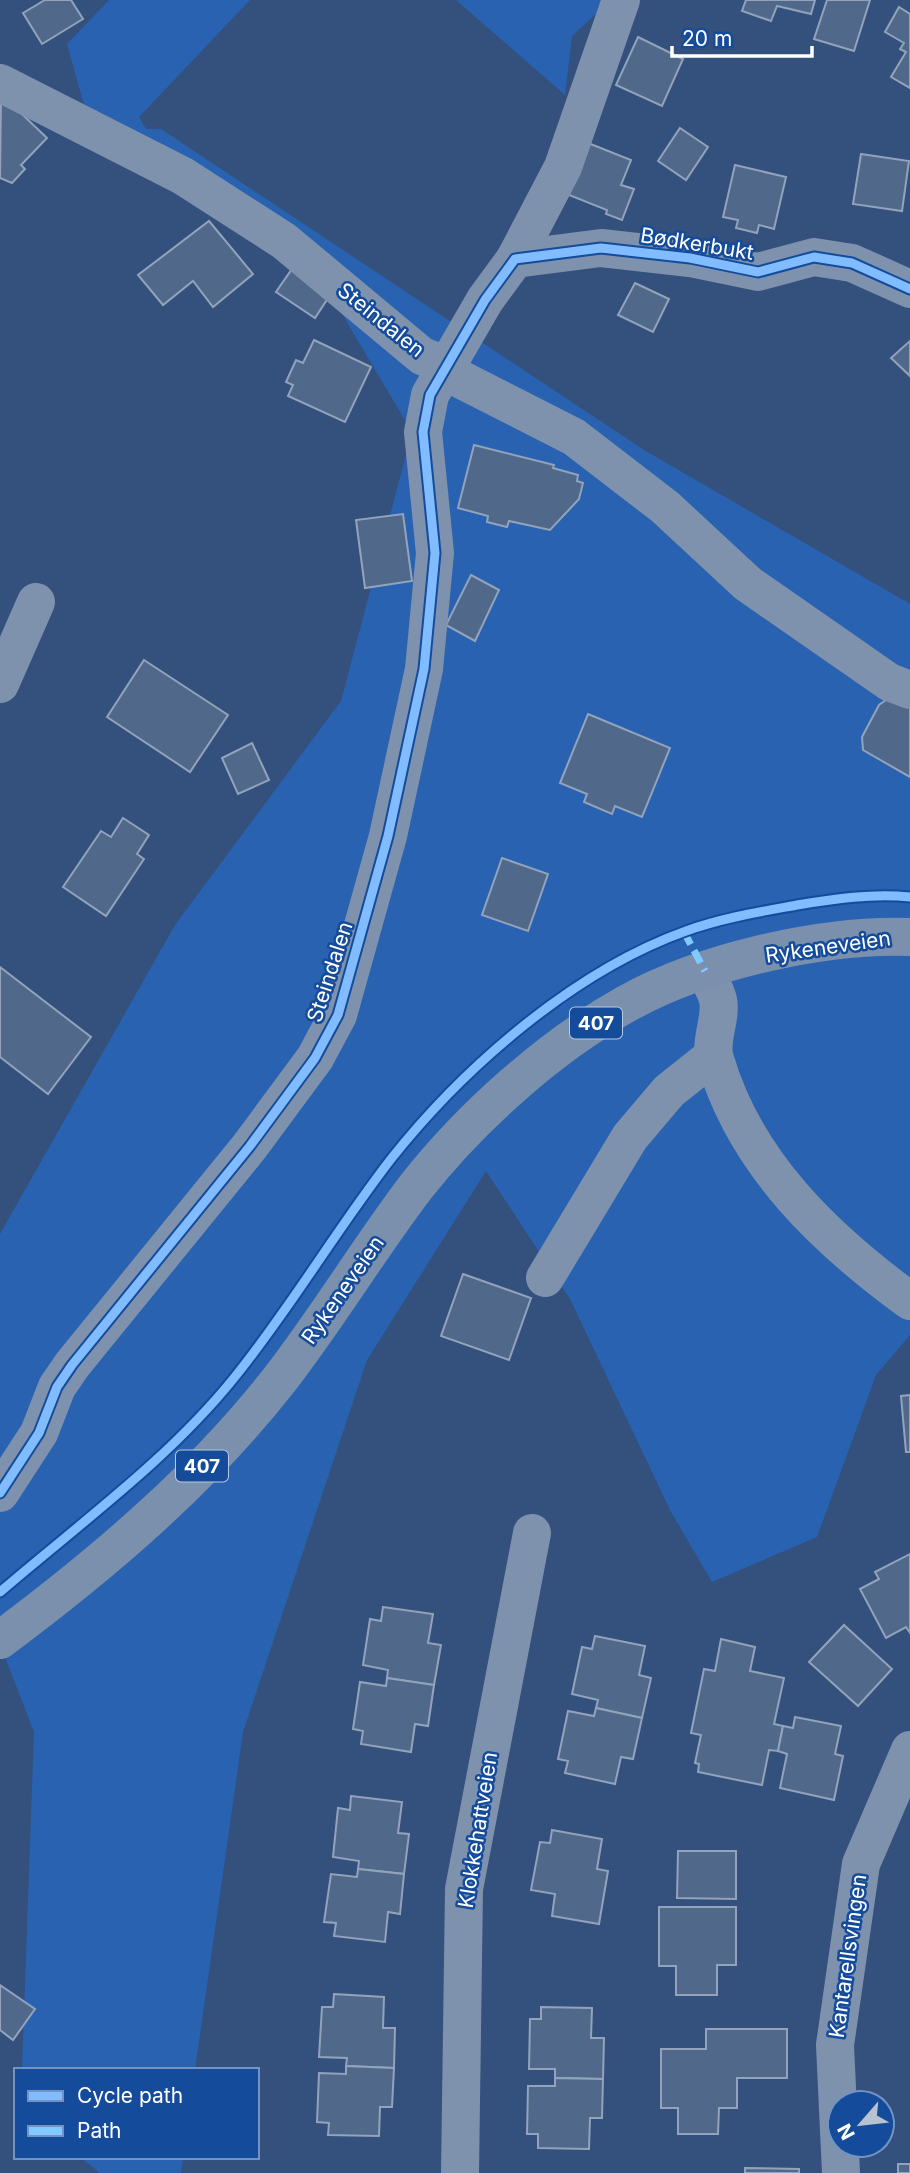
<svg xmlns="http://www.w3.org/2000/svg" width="910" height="2173" font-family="Inter,sans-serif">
	<rect width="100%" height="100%" fill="#33517c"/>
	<!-- green -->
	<g fill="#2962b1">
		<path d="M109 0H250L139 117 146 129H161L644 450 910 604V1335L876 1375 817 1537 712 1582 670 1510 570 1299 486 1171 367 1360 243 1732 195 2070H22L34 1732 0 1644V1234L175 925 341 701 412 432 326 287 92 134 67 44Z"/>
		<path d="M456 0H611L572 36 565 95Z"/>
		<path d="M80 2157H183L181 2173H100Z"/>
	</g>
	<!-- building -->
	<g fill="#50698b" stroke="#92a3bb" stroke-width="2">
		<path d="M45 0H71L83 19 42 44 23 13Z"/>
		<path d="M746 0H815L811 14 777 6 771 21 742 11Z"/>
		<path d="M827 0H870L854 51 814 39Z"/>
		<path d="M899 7 910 14V88L891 77 906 52 900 49 904 43 885 32Z"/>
		<path d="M638 37 683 59 662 106 616 85Z"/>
		<path d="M1 94 47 138 21 165 25 169 12 183 0 178Z"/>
		<path d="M680 128 708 147 686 180 658 161Z"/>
		<path d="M588 143 631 160 621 185 634 189 622 220 606 214 607 210 569 195Z"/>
		<path d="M861 154 909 161 902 211 853 204Z"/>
		<path d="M735 165 786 177 774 229 759 225 757 233 736 228 738 220 723 217Z"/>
		<path d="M209 221 253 274 213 307 193 281 163 305 138 275Z"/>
		<path d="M294 266 332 292 315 318 276 292Z"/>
		<path d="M635 283 669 299 653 332 618 315Z"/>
		<path d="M314 340 371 367 345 422 288 396 293 385 286 382 296 360 303 363Z"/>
		<path d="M910 341V376L891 358Z"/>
		<path d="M474 445 554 465 553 468 578 475 577 481 583 483 579 499 550 530 509 521 507 527 487 522 488 516 458 508Z"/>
		<path d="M403 514 412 581 365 588 356 520Z"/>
		<path d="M471 575 499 590 475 641 446 625Z"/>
		<path d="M144 660 228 715 190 772 107 717Z"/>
		<path d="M893 695 910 704V777L863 750 862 737 879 705Z"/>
		<path d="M588 714 670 748 642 817 615 806 612 814 584 802 587 794 560 783Z"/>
		<path d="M252 743 269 780 238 794 222 758Z"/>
		<path d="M123 818 149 835 137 854 144 859 106 916 63 887 101 831 111 837Z"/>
		<path d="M502 858 548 874 528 931 482 915Z"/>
		<path d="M0 967 91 1037 48 1094 0 1057Z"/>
		<path d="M463 1274 531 1298 509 1360 441 1336Z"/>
		<path d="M910 1395V1452H906L901 1396Z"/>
		<path d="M910 1554V1633L906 1627 886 1638 860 1589 879 1579 875 1572Z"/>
		<path d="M383 1607 433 1614 428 1643 441 1645 434 1685 387 1678 388 1670 363 1665 370 1619 381 1621Z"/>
		<path d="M844 1625 892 1669 858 1706 809 1662Z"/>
		<path d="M595 1636 645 1646 639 1675 651 1678 642 1718 596 1708 598 1700 572 1694 582 1647 592 1649Z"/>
		<path d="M721 1639 755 1647 750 1671 784 1678 774 1724 783 1726 778 1751 769 1750 762 1785 698 1772 699 1764 695 1763 701 1735 691 1733 704 1669 715 1671Z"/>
		<path d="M387 1678 434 1685 428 1726 415 1724 411 1752 361 1744 363 1731 353 1729 360 1682 386 1686Z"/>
		<path d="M596 1708 642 1718 633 1759 621 1757 615 1784 565 1773 568 1761 558 1759 568 1711 594 1716Z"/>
		<path d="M795 1717 841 1726 835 1754 843 1756 834 1800 780 1788 787 1754 778 1751 783 1726 793 1728Z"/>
		<path d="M351 1796 402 1802 398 1833 409 1834 404 1874 358 1869 359 1861 333 1857 338 1808 350 1810Z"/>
		<path d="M552 1830 602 1839 597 1869 608 1871 599 1924 552 1916 555 1894 531 1890 540 1842 550 1843Z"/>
		<path d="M678 1851H736V1899L677 1898Z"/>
		<path d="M358 1869 404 1874 400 1914 388 1912 385 1942 334 1936 336 1923 324 1922 331 1874 357 1877Z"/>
		<path d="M659 1907H736V1965H717V1995H676V1966H659Z"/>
		<path d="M0 1985 35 2009 13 2040 0 2030Z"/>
		<path d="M334 1994 384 1997 383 2028H395L394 2068 346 2066 347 2058 319 2057 322 2007H333Z"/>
		<path d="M541 2007 592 2008 591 2038H604L603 2079 555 2078V2069H529L530 2019H541Z"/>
		<path d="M706 2029H787V2078H737V2108H719L718 2134H678V2108H661V2049H706Z"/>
		<path d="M346 2066 394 2068 392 2107H380L379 2136 328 2135 329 2123 317 2122 319 2073 346 2074Z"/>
		<path d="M555 2078 603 2079 602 2118H590L589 2149 538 2148V2134H527L528 2086H555Z"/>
		<rect x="898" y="2164" width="12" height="9"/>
		<path d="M745 2168 799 2169V2173H745Z"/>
	</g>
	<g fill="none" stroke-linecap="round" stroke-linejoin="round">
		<!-- street -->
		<g stroke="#7e92ae" stroke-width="38">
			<path d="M0 83 183 176 284 241 422 356 445 365 460 379 574 437 665 507 748 584 889 682 910 690"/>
			<path d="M515 259 563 167 621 0"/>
			<path d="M0 684 36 602"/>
			<path d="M705 971C709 980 716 990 718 1000 722 1018 709 1041 715 1059 745 1163 825 1239 910 1301"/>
			<path d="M545 1278 630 1137 669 1091 713 1056"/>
			<path d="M0 1493 39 1433 57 1387 72 1365 250 1146 315 1058 338 1015 388 836 424 669 435 553 423 432 430 395 485 300 515 259 601 248 690 258 758 272 814 257 852 263 910 289"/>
			<path d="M460 2173 464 1889 532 1533"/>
			<path d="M841 2173 835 2045 861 1864 910 1750"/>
		</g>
		<!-- primary -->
		<path stroke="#7b90ac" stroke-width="38" d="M0 1640C103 1563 200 1481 280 1379 328 1317 368 1250 415 1188 470 1118 549 1047 626 1004 703 961 823 934 910 937"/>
		<!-- quiet -->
		<path stroke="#80caff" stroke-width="7" stroke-dasharray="14 7" stroke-linecap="butt" d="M684 932 705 971"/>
		<!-- cycleway casing -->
		<g stroke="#144b9b" stroke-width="13">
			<g id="cycleway">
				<path d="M0 1493 39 1433 57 1387 72 1365 250 1146 315 1058 338 1015 388 836 424 669 435 553 423 432 430 395 485 300 515 259 601 248 690 258 758 272 814 257 852 263 910 289"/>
				<path d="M0 1592C79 1524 168 1460 234 1378 290 1309 336 1230 391 1159 464 1067 574 971 686 931 722 918 759 912 797 905 833 899 873 893 910 897"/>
			</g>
		</g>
		<!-- cycleway -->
		<use href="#cycleway" stroke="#80bcff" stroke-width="9"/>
	</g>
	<g text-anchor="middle" stroke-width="5" stroke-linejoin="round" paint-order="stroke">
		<!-- shield labels -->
		<g fill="#144b9b" stroke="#b8c9e1" stroke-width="2">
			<rect x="570" y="1007.5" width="52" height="31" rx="5"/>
			<rect x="176" y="1450.5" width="52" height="31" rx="5"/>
		</g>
		<g font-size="19" font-weight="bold" fill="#fff">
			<text x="596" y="1030">407</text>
			<text x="202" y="1473">407</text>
		</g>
		<!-- street labels -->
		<g font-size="21" fill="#fff" stroke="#144b9b">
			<text transform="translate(697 244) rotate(9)" y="7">Bødkerbukt</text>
			<text transform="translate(381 320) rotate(39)" y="7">Steindalen</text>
			<text transform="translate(828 947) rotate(-8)" y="7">Rykeneveien</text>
			<text transform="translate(330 972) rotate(-72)" y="7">Steindalen</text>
			<text transform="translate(343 1290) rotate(-55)" y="7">Rykeneveien</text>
			<text transform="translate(478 1830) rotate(-81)" y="7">Klokkehattveien</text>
			<text transform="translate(848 1956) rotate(-82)" y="7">Kantarellsvingen</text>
		</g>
	</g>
	<!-- legend -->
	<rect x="14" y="2068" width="245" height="91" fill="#144b9b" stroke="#7293c3" stroke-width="2"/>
	<rect x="28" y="2091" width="35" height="10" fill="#80bcff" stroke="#7293c3" stroke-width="2"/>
	<text x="77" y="2103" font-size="21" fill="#ffffff">Cycle path</text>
	<rect x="28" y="2126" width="35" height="10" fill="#80caff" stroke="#7293c3" stroke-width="2"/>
	<text x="77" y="2138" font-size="21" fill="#ffffff">Path</text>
	<!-- north arrow -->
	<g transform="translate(861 2124) rotate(242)"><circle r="33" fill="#144b9b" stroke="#7293c3" stroke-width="2"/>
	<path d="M0-5L12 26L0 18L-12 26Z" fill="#b8c2d1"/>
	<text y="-10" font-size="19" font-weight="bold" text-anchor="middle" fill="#ffffff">N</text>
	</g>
	<!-- scale -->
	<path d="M672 46v10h140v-10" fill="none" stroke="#ffffff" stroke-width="3.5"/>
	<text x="682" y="46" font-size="21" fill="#ffffff" stroke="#144b9b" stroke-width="5" paint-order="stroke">20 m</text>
</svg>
